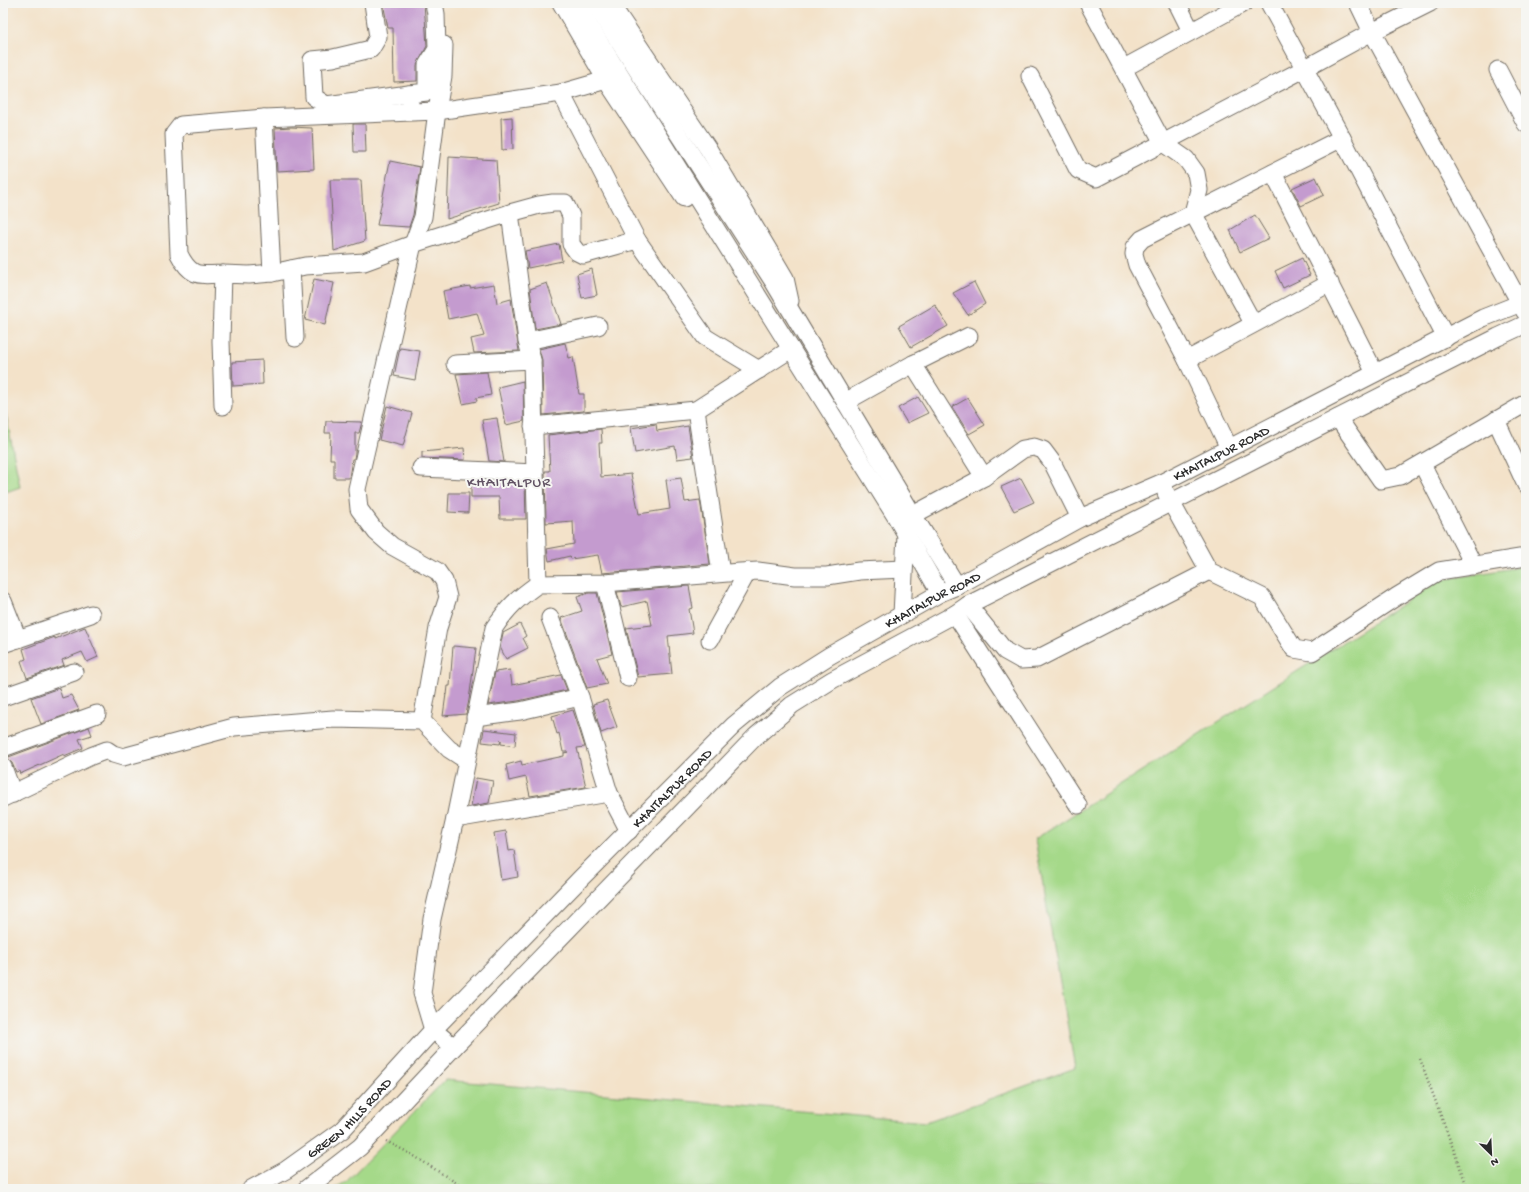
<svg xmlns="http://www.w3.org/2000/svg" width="1529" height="1192" font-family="'Gochi Hand',sans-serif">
	<rect width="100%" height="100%" fill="#f6f6f2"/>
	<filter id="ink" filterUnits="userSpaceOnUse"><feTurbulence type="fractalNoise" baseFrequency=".025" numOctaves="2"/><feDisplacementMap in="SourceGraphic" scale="8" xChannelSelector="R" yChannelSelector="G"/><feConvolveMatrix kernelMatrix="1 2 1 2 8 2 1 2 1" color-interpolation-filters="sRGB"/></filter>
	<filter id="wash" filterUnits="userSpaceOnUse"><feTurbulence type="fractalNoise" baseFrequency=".012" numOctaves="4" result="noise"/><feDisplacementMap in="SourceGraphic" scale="16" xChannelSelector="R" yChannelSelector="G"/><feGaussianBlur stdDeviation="0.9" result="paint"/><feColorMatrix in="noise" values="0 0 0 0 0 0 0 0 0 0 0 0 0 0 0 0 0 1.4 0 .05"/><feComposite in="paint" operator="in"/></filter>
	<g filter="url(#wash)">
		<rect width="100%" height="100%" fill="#f3e2c9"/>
		<!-- green -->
		<g fill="#a5d989" stroke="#68825a">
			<path d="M3 399 20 487 3 493Z"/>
			<path d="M1526 566V1189H333L346 1182 445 1080 926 1122 1075 1068 1035 839 1440 580Z"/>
		</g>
		<g id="blocks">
			<!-- building -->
			<g fill="#c49bcf">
				<path d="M383 3H424L427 46 417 65V81L394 82 393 28H388Z"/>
				<path d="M512 117 513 149 502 150 501 118Z"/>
				<path d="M353 124H365L366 152H354Z"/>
				<path d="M291 127 312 128 314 169 277 171 275 128Z"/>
				<path d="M449 157 496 160 499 203 447 219Z"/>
				<path d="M390 161 420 167 413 215 409 227 377 225Z"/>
				<path d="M1316 177 1324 195 1301 206 1292 188Z"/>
				<path d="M330 180H361L365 241 334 251Z"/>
				<path d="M1255 215 1269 238 1240 252 1230 230Z"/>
				<path d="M559 244 562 261 528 268 525 251Z"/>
				<path d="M1302 258 1310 275 1283 288 1275 271Z"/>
				<path d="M592 269 597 295 582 298 577 274Z"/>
				<path d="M314 279 334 283 325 325 305 320Z"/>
				<path d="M974 282 985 304 968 315 953 293Z"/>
				<path d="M547 283 561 324 535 329 530 289Z"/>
				<path d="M494 284 497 303 511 299 519 351 474 353 471 339 484 336 477 313 448 319 443 291 470 286V288Z"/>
				<path d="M935 305 948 326 911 347 899 326Z"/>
				<path d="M565 343 569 358 573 357 579 394H584V411L543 415 542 360 539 349Z"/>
				<path d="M400 348 420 351 415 380 394 376Z"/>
				<path d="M262 360 263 384 233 386 232 362Z"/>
				<path d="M487 372 491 395 476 398 477 401 463 404 456 374Z"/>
				<path d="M523 381 524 421 506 425 498 387Z"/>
				<path d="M918 397 928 413 907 423 898 408Z"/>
				<path d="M968 398 985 425 969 434 952 407Z"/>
				<path d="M387 406 412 413 403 446 379 440Z"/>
				<path d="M497 418 504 462 489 461 482 420Z"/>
				<path d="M326 421 362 422 359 433H355V453L354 459H352L349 478H334V459H330L331 433H325Z"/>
				<path d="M656 424 657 431 688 426 693 457 677 459 675 446 635 453 631 428Z"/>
				<path d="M601 429 602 443H599L601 477 631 474 639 514 670 509 666 480 681 478 685 502 700 500 710 564 602 573 598 555 571 559 570 556 549 561 547 549 574 544 573 521 546 523 545 471H550L548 435Z"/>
				<path d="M464 448 465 460 422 458V452Z"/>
				<path d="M1021 478 1034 502 1014 511 1001 487Z"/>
				<path d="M471 480 525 483 526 519H500L499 497H471Z"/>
				<path d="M449 493H469L468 513 448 512Z"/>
				<path d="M689 586 693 608 689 609 693 633 668 636 672 674 638 677 626 628 652 625 647 601 621 607 617 592Z"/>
				<path d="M589 593H597L612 654 597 658 607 684 587 688 561 618 582 611 577 597Z"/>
				<path d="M520 624 526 636 523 638 528 648 506 659 500 647 503 633Z"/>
				<path d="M85 627 98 657 87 662 82 652 62 660 64 665 27 678 21 661 26 659 23 649 55 637V639Z"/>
				<path d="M453 646 476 648 469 700 466 714 443 716 446 694 447 695 448 686H450Z"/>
				<path d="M510 670 512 685 561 675 567 690 518 701 488 705 495 672Z"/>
				<path d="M59 688 62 698 71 695 79 710 41 724 31 698Z"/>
				<path d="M607 700 617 727 601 733 593 704Z"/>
				<path d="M573 710 585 747 577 748 586 787 530 796 526 777 509 781 506 765 521 761 522 765 564 756V753L568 752H563L559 733 557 734 552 716Z"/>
				<path d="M89 727 92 735 79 739 83 748 64 756V754L20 774 19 771 16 772 12 763 6 758Z"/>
				<path d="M484 729 516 733 515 746 501 744V740L500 744 482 742Z"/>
				<path d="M476 778 493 781 489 803 471 806Z"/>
				<path d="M506 831 509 851 514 850 518 877 501 880 494 833Z"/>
			</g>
		</g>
	</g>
	<g filter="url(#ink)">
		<use href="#blocks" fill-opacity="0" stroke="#716b62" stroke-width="1"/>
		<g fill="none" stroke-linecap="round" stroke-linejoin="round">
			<!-- minor casing -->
			<g stroke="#716b62" stroke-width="19">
				<g id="minor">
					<path d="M373 3 378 37 371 49 333 58 312 60 314 97 326 105 409 94"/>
					<path d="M561 3 606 80 684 198"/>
					<path d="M575 3 896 517 940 593"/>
					<path d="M594 3 773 281 913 515 957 586"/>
					<path d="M610 3 709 150 785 278 790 301"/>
					<path d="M1088 3 1163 143 1186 159 1196 173 1199 190 1193 213 1253 323"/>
					<path d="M1177 3 1191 31"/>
					<path d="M1269 3 1342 138 1446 338"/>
					<path d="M1358 3 1372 32 1525 312"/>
					<path d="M1124 68 1244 3"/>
					<path d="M1498 70 1526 124"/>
					<path d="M1030 76 1078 170 1096 178 1304 69 1372 32 1430 3"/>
					<path d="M561 93 637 240 705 337 759 370"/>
					<path d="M410 104 409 94 427 92V65L437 49 436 14 434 3"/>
					<path d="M264 118 272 273"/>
					<path d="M1273 173 1375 373"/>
					<path d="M291 269 295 338"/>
					<path d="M223 274C199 275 191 278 179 254L174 134 181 125 264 118 437 111 561 93 606 80"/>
					<path d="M1330 283 1187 360 1137 265 1134 254 1135 247 1142 239 1342 138"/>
					<path d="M527 341 598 326"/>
					<path d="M1187 360 1229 448"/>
					<path d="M455 364 532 360"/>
					<path d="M913 364 984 477"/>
					<path d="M845 402 913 364 969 336"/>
					<path d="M223 406 221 341 223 274 249 275 272 273 305 266 364 262 413 244 510 213 539 205 553 203H565L571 216V244L577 252 583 255 637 240"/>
					<path d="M696 410 721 573"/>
					<path d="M1338 418 1381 480 1400 476 1526 403"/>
					<path d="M1496 420 1526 485"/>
					<path d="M533 426 696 410 791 349"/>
					<path d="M1422 464 1474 566"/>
					<path d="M421 468 535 473"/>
					<path d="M1166 493 1209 571 1262 597 1294 649 1312 652 1396 597 1439 571 1526 557"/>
					<path d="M913 515 984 477 1023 449 1034 447 1043 450 1052 462 1080 518"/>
					<path d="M605 583 628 678"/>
					<path d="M538 584 605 583 740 572 758 571 795 576H827L859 571 904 569"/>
					<path d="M3 601 18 639"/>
					<path d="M968 605 1005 651 1021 660 1037 659 1209 571"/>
					<path d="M955 614 1078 805"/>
					<path d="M902 615 906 534"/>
					<path d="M550 618 580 697 609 793 629 831"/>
					<path d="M710 640 748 571"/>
					<path d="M3 644 91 614"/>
					<path d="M3 697 74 672"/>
					<path d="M475 717 520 711 580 697"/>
					<path d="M422 721 438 628 448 597 444 581 437 571 392 546 376 532 359 509 357 489 413 244 423 217 437 111 443 76 444 45"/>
					<path d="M3 748 97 714"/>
					<path d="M3 767 13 794"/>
					<path d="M3 798 91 756 107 750 113 754 123 757 234 727 333 719 422 721 449 749 466 760"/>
					<path d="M455 819 609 793"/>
					<path d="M454 1047 433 1030 422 993 432 919 455 819 494 628C508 607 517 599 538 584L532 360 527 341 510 213"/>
					<path id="s1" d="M251 1189 286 1170 342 1130 433 1030 581 878 734 725 780 687 829 656 940 593 957 586 1080 518 1161 483 1483 318 1526 301"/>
					<path d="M306 1189 360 1147 454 1047 755 737 792 705 832 680 955 614 968 605 1498 337 1526 324"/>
				</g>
			</g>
			<!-- path -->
			<g stroke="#716b62" stroke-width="2.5" stroke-dasharray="1 3" stroke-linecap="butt">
				<path d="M1420 1059 1468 1189"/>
				<path d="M386 1141 411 1154 466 1189"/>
			</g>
			<!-- minor -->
			<use href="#minor" stroke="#fff" stroke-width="17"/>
		</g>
	</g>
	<g text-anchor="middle" stroke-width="4" stroke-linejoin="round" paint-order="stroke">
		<!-- street labels -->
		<g font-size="14" fill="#2b2b2b" stroke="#f6f6f2">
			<text dy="5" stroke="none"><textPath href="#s1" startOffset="1232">KHAITALPUR ROAD</textPath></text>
			<text dy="5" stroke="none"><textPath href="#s1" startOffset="908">KHAITALPUR ROAD</textPath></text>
			<text dy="5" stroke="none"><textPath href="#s1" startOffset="584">KHAITALPUR ROAD</textPath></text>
			<text dy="5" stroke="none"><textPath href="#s1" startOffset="122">GREEN HILLS ROAD</textPath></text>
		</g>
		<!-- neighbourhood labels -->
		<g font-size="15" letter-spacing="1" fill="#615264" stroke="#f6f6f2">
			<text x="509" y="486">KHAITALPUR</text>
		</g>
	</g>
	<!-- margin -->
	<rect width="1529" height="1192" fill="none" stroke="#f6f6f2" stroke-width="16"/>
	<!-- north arrow -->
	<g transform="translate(1491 1154) rotate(156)" stroke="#f6f6f2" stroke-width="3" paint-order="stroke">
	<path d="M0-3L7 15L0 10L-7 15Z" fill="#2b2b2b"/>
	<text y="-6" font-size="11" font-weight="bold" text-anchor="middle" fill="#2b2b2b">N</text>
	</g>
</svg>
